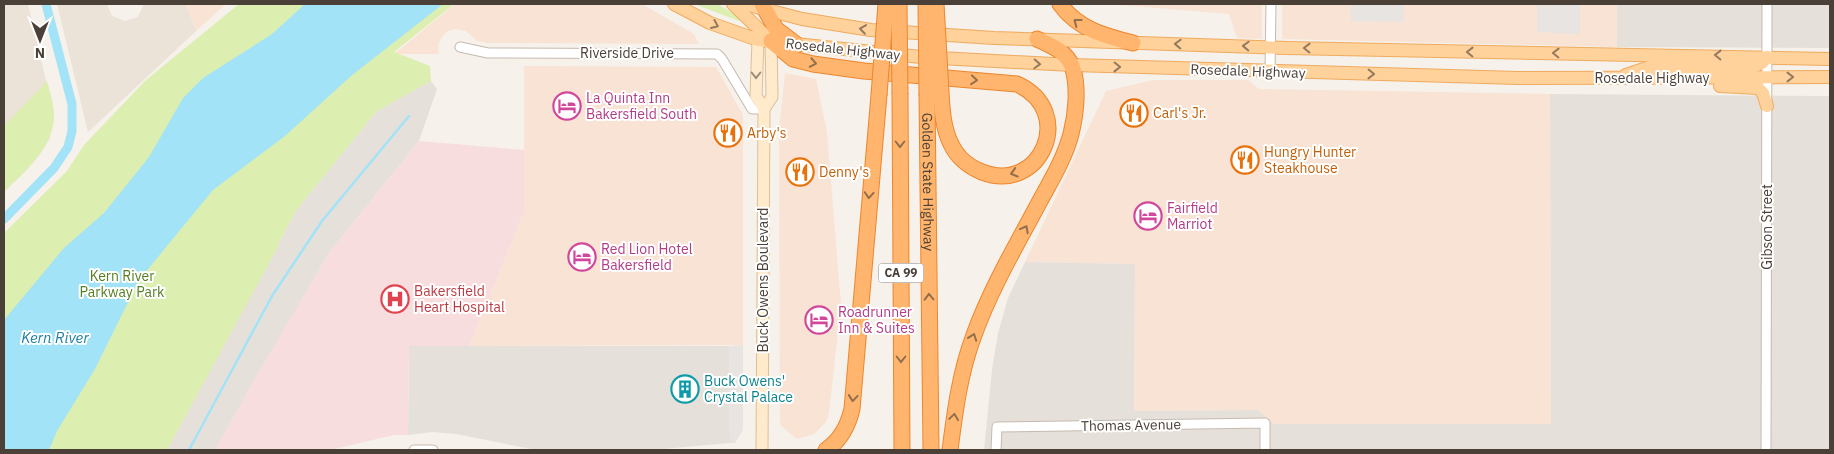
<svg xmlns="http://www.w3.org/2000/svg" width="1834" height="454" font-family="'IBM Plex Sans',sans-serif">
	<rect width="100%" height="100%" fill="#f6f1ea"/>
	<!-- residential -->
	<g fill="#ebe2d8">
		<path d="M4 4H28L54 115 50 138 37 158 4 192Z"/>
		<path d="M57 4H107L112 16 125 21 138 17 144 4H186L196 31 88 132Z"/>
	</g>
	<!-- commercial -->
	<g fill="#f9e3d4">
		<path d="M186 4H226L196 31Z"/>
		<path d="M455 4H642L694 34 699 44 487 43 477 41 466 31 456 29 448 31 442 37 438 45 439 54H394Z"/>
		<path d="M1108 4H1262V39L1237 38 1229 14Z"/>
		<path d="M1282 4H1617V47L1282 39Z"/>
		<path d="M524 66 716 67 743 115V345L469 346 524 212Z"/>
		<path d="M785 73 816 79 827 132 843 330 838 331 829 413 826 422 814 434 797 439 780 425 779 129Z"/>
		<path d="M1153 80H1248L1259 89 1550 94 1551 424H1273L1257 410 1134 411 1135 264 1025 262 1106 91Z"/>
	</g>
	<!-- industrial -->
	<g fill="#e6e0db">
		<path d="M1617 4H1830V48L1617 47Z"/>
		<path d="M431 81 437 89 419 141 329 253 215 450H167L297 209 377 111Z"/>
		<path d="M1550 94 1830 96V450H984L992 369 998 333 1008 298 1025 262 1135 264 1134 411 1258 410 1274 424H1551Z"/>
		<path d="M409 346H729L730 443 652 450H536L456 434 432 432 408 435Z"/>
	</g>
	<!-- medical -->
	<path fill="#f7ddde" d="M419 141 524 150V212L469 346H409L408 435H394L330 450H215L255 378 329 253Z"/>
	<!-- green -->
	<g fill="#dceeb0">
		<path d="M239 4H454L394 52 430 66 431 81 377 111 297 209 277 246 278 247 167 450H4V233L67 171 84 145 146 80Z"/>
		<path d="M694 4H717L740 17 739 21Z"/>
		<path d="M47 81C50 92 54 105 54 116 53 149 25 171 4 192V126Z"/>
	</g>
	<!-- parking -->
	<g fill="#e8e4e2">
		<path d="M1351 4H1403L1404 22 1351 21Z"/>
		<path d="M1537 4H1580V34L1537 32Z"/>
		<path d="M743 345V430L735 443H730L729 346Z"/>
	</g>
	<!-- water -->
	<path fill="#a2e3f7" d="M305 4H443L351 76 285 136 213 190 139 280 95 369 57 431 49 450H4V320L64 248 104 213 149 157 183 98 203 78 272 34Z"/>
	<g fill="none" stroke-linecap="round" stroke-linejoin="round">
		<!-- stream -->
		<path stroke="#a2e3f7" stroke-width="2.5" d="M189 450 272 296 322 221 409 116"/>
		<!-- canal -->
		<path stroke="#a2e3f7" stroke-width="9" d="M4 219 54 168 68 147 72 131V104L46 4"/>
		<!-- street casing -->
		<g stroke="#c6baae" stroke-width="11">
			<g id="street">
				<path d="M460 47 488 53 717 54 722 59 752 109H764"/>
				<path d="M1270 72 1271 4"/>
				<path d="M414 450H433"/>
				<path d="M996 450 997 427 1265 423V450"/>
				<path d="M1766 450 1767 4"/>
			</g>
		</g>
		<!-- secondary casing -->
		<g stroke="#ddbf98" stroke-width="13">
			<g id="secondary">
				<path d="M758 40 756 96 764 109 762 450"/>
				<path d="M764 109 772 97 771 41"/>
			</g>
		</g>
		<!-- primary casing -->
		<g stroke="#efab5f" stroke-width="14">
			<g id="primary">
				<path d="M674 4 710 23 758 40 921 57 1072 65 1518 78 1830 77"/>
				<path d="M733 4 771 41"/>
				<path d="M745 4 802 19 871 30 994 38 1287 48 1830 59"/>
				<path d="M1626 75 1653 66 1752 67 1762 63 1767 57"/>
				<path d="M1720 86 1758 88 1763 93 1767 106"/>
			</g>
		</g>
		<!-- highway casing -->
		<g stroke="#ec862e" stroke-width="17">
			<g id="highway">
				<path d="M762 4 776 29 797 45"/>
				<path d="M1060 4C1078 29 1104 36 1133 43"/>
				<path d="M771 41 793 59 813 64 864 71 1017 84C1077 111 1041 195 982 172 969 167 957 157 951 144 943 128 942 110 941 92"/>
				<path d="M900 95 902 450"/>
				<path id="s1" d="M927 96 931 450"/>
				<path d="M826 450C841 440 848 426 852 409L879 95"/>
				<path d="M950 450C955 411 960 372 974 335 991 288 1017 244 1041 199 1052 179 1065 157 1071 134 1076 114 1079 86 1072 66 1066 51 1050 45 1037 39"/>
			</g>
		</g>
		<!-- street -->
		<use href="#street" stroke="#fff" stroke-width="9"/>
		<!-- secondary -->
		<use href="#secondary" stroke="#ffeacc" stroke-width="11"/>
		<!-- primary -->
		<use href="#primary" stroke="#ffd19b" stroke-width="12"/>
		<!-- highway -->
		<use href="#highway" stroke="#ffb56d" stroke-width="15"/>
		<!-- highway-bridge casing -->
		<g stroke="#ec862e" stroke-width="17" stroke-linecap="butt">
			<g id="highway-bridge">
				<path d="M899 4 900 95"/>
				<path d="M926 4 927 96"/>
				<path d="M936 4 941 92"/>
				<path d="M879 95 886 4"/>
			</g>
		</g>
		<!-- highway-bridge -->
		<use href="#highway-bridge" stroke="#ffb56d" stroke-width="15"/>
	</g>
	<!-- one-way arrows -->
	<defs><path id="oneway-chevron" d="M-2-3.5L2.5 0L-2 3.5" fill="none" stroke-width="1.6" stroke-linecap="round" stroke-linejoin="round" transform="scale(1.25)"/></defs>
	<g stroke="#936f4d">
		<use href="#oneway-chevron" transform="translate(1077 22) rotate(-143)"/>
		<use href="#oneway-chevron" transform="translate(813 63) rotate(11)"/>
		<use href="#oneway-chevron" transform="translate(974 80) rotate(5)"/>
		<use href="#oneway-chevron" transform="translate(900 144) rotate(90)"/>
		<use href="#oneway-chevron" transform="translate(1014 173) rotate(163)"/>
		<use href="#oneway-chevron" transform="translate(869 195) rotate(94)"/>
		<use href="#oneway-chevron" transform="translate(1025 229) rotate(-62)"/>
		<use href="#oneway-chevron" transform="translate(929 297) rotate(-91)"/>
		<use href="#oneway-chevron" transform="translate(973 337) rotate(-70)"/>
		<use href="#oneway-chevron" transform="translate(901 359) rotate(90)"/>
		<use href="#oneway-chevron" transform="translate(853 398) rotate(95)"/>
		<use href="#oneway-chevron" transform="translate(954 417) rotate(-82)"/>
	</g>
	<g stroke="#937a5f">
		<use href="#oneway-chevron" transform="translate(715 25) rotate(23)"/>
		<use href="#oneway-chevron" transform="translate(863 29) rotate(-172)"/>
		<use href="#oneway-chevron" transform="translate(1178 44) rotate(-178)"/>
		<use href="#oneway-chevron" transform="translate(1246 46) rotate(-178)"/>
		<use href="#oneway-chevron" transform="translate(1307 48) rotate(-179)"/>
		<use href="#oneway-chevron" transform="translate(1470 52) rotate(-179)"/>
		<use href="#oneway-chevron" transform="translate(1556 53) rotate(-179)"/>
		<use href="#oneway-chevron" transform="translate(1718 55) rotate(-179)"/>
		<use href="#oneway-chevron" transform="translate(1037 64) rotate(3)"/>
		<use href="#oneway-chevron" transform="translate(1117 67) rotate(1)"/>
		<use href="#oneway-chevron" transform="translate(1371 74) rotate(1)"/>
		<use href="#oneway-chevron" transform="translate(1790 77)"/>
	</g>
	<use stroke="#9c8c7a" href="#oneway-chevron" transform="translate(756 75) rotate(90)"/>
	<!-- icons -->
	<defs>
		<g id="hotel-ring" transform="scale(1.4375)"><circle r="9.5" fill="#fff" stroke="#d1479c" stroke-width="1.5"/><path d="M-6-4.5h1.5V1H6V5H4.5V3h-9V5H-6ZM-4 0a1.8 1.8 0 1 1 3.6 0ZM.5 0V-2.5h3Q6-2.5 6 0Z" fill="#d1479c"/></g>
		<g id="restaurant-ring" transform="scale(1.4375)"><circle r="9.5" fill="#fff" stroke="#e8710a" stroke-width="1.5"/><path d="M-5-6h1v4h1v-4h1v4h1v-4h1v5L-1.5 .5V6h-2V.5L-5-1ZM5-6V6H3V1.5H1.5Q1.5-4 5-6Z" fill="#e8710a"/></g>
		<g id="hospital-ring" transform="scale(1.4375)"><circle r="9.5" fill="#fff" stroke="#e0444e" stroke-width="1.5"/><path d="M-5-5h3v3.5h4V-5h3V5h-3V1.5h-4V5h-3Z" fill="#e0444e"/></g>
		<g id="building-ring" transform="scale(1.4375)"><circle r="9.5" fill="#fff" stroke="#0f9aa8" stroke-width="1.5"/><path d="M-4-6H4V6H1V3H-1V6H-4ZM-2.5-4.3h1.7v1.8h-1.7ZM.8-4.3h1.7v1.8H.8ZM-2.5-1h1.7V.8h-1.7ZM.8-1h1.7V.8H.8Z" fill="#0f9aa8"/></g>
	</defs>
	<g fill-rule="evenodd">
		<use href="#hotel-ring" x="567" y="106"/>
		<use href="#restaurant-ring" x="1134" y="113"/>
		<use href="#restaurant-ring" x="728" y="133"/>
		<use href="#restaurant-ring" x="1245" y="160"/>
		<use href="#restaurant-ring" x="800" y="172"/>
		<use href="#hotel-ring" x="1148" y="216"/>
		<use href="#hotel-ring" x="582" y="257"/>
		<use href="#hospital-ring" x="395" y="299"/>
		<use href="#hotel-ring" x="819" y="320"/>
		<use href="#building-ring" x="685" y="389"/>
	</g>
	<g text-anchor="middle" stroke-width="4" stroke-linejoin="round" paint-order="stroke">
		<!-- shield labels -->
		<rect fill="#fff" stroke="#817973" stroke-width="1" x="878.5" y="263.5" width="45" height="19" rx="4"/>
		<g font-size="12" font-weight="bold" fill="#4b4037">
			<text x="901" y="277">CA 99</text>
		</g>
		<!-- street labels -->
		<g font-size="14" fill="#4b4037" stroke="#fff">
			<text transform="translate(843 49) rotate(6)" y="5">Rosedale Highway</text>
			<text x="627" y="58">Riverside Drive</text>
			<text transform="translate(1248 71) rotate(2)" y="5">Rosedale Highway</text>
			<text x="1652" y="83">Rosedale Highway</text>
			<text dy="5" stroke="none"><textPath href="#s1" startOffset="86">Golden State Highway</textPath></text>
			<text transform="translate(1767 227) rotate(-90)" y="5">Gibson Street</text>
			<text transform="translate(763 280) rotate(-90)" y="5">Buck Owens Boulevard</text>
			<text transform="translate(1131 425) rotate(-1)" y="5">Thomas Avenue</text>
		</g>
		<!-- hotel labels -->
		<g font-size="14" fill="#b23c85" stroke="#fff" text-anchor="start">
			<text x="586" y="103">La Quinta Inn<tspan x="586" dy="16">Bakersfield South</tspan></text>
			<text x="1167" y="213">Fairfield<tspan x="1167" dy="16">Marriot</tspan></text>
			<text x="601" y="254">Red Lion Hotel<tspan x="601" dy="16">Bakersfield</tspan></text>
			<text x="838" y="317">Roadrunner<tspan x="838" dy="16">Inn &amp; Suites</tspan></text>
		</g>
		<!-- food labels -->
		<g font-size="14" fill="#c56008" stroke="#fff" text-anchor="start">
			<text x="1153" y="118">Carl's Jr.</text>
			<text x="747" y="138">Arby's</text>
			<text x="1264" y="157">Hungry Hunter<tspan x="1264" dy="16">Steakhouse</tspan></text>
			<text x="819" y="177">Denny's</text>
		</g>
		<!-- park labels -->
		<g font-size="14" fill="#557e22" stroke="#fff">
			<text x="122" y="281">Kern River<tspan x="122" dy="16">Parkway Park</tspan></text>
		</g>
		<!-- health labels -->
		<g font-size="14" fill="#be3a42" stroke="#fff" text-anchor="start">
			<text x="414" y="296">Bakersfield<tspan x="414" dy="16">Heart Hospital</tspan></text>
		</g>
		<!-- culture labels -->
		<g font-size="14" fill="#0d838f" stroke="#fff" text-anchor="start">
			<text x="704" y="386">Buck Owens'<tspan x="704" dy="16">Crystal Palace</tspan></text>
		</g>
		<!-- water labels -->
		<g font-size="15" font-style="italic" fill="#207f9f" stroke="#fff">
			<text x="55" y="343">Kern River</text>
		</g>
	</g>
	<!-- border -->
	<rect width="1834" height="454" fill="none" stroke="#4b4037" stroke-width="10"/>
	<!-- north arrow -->
	<g transform="translate(40 40) rotate(180)" stroke="#ffffff" stroke-width="4" paint-order="stroke">
	<path d="M0-4L9 19L0 12L-9 19Z" fill="#4b4037"/>
	<text y="-8" font-size="14" font-weight="bold" text-anchor="middle" fill="#4b4037">N</text>
	</g>
</svg>
